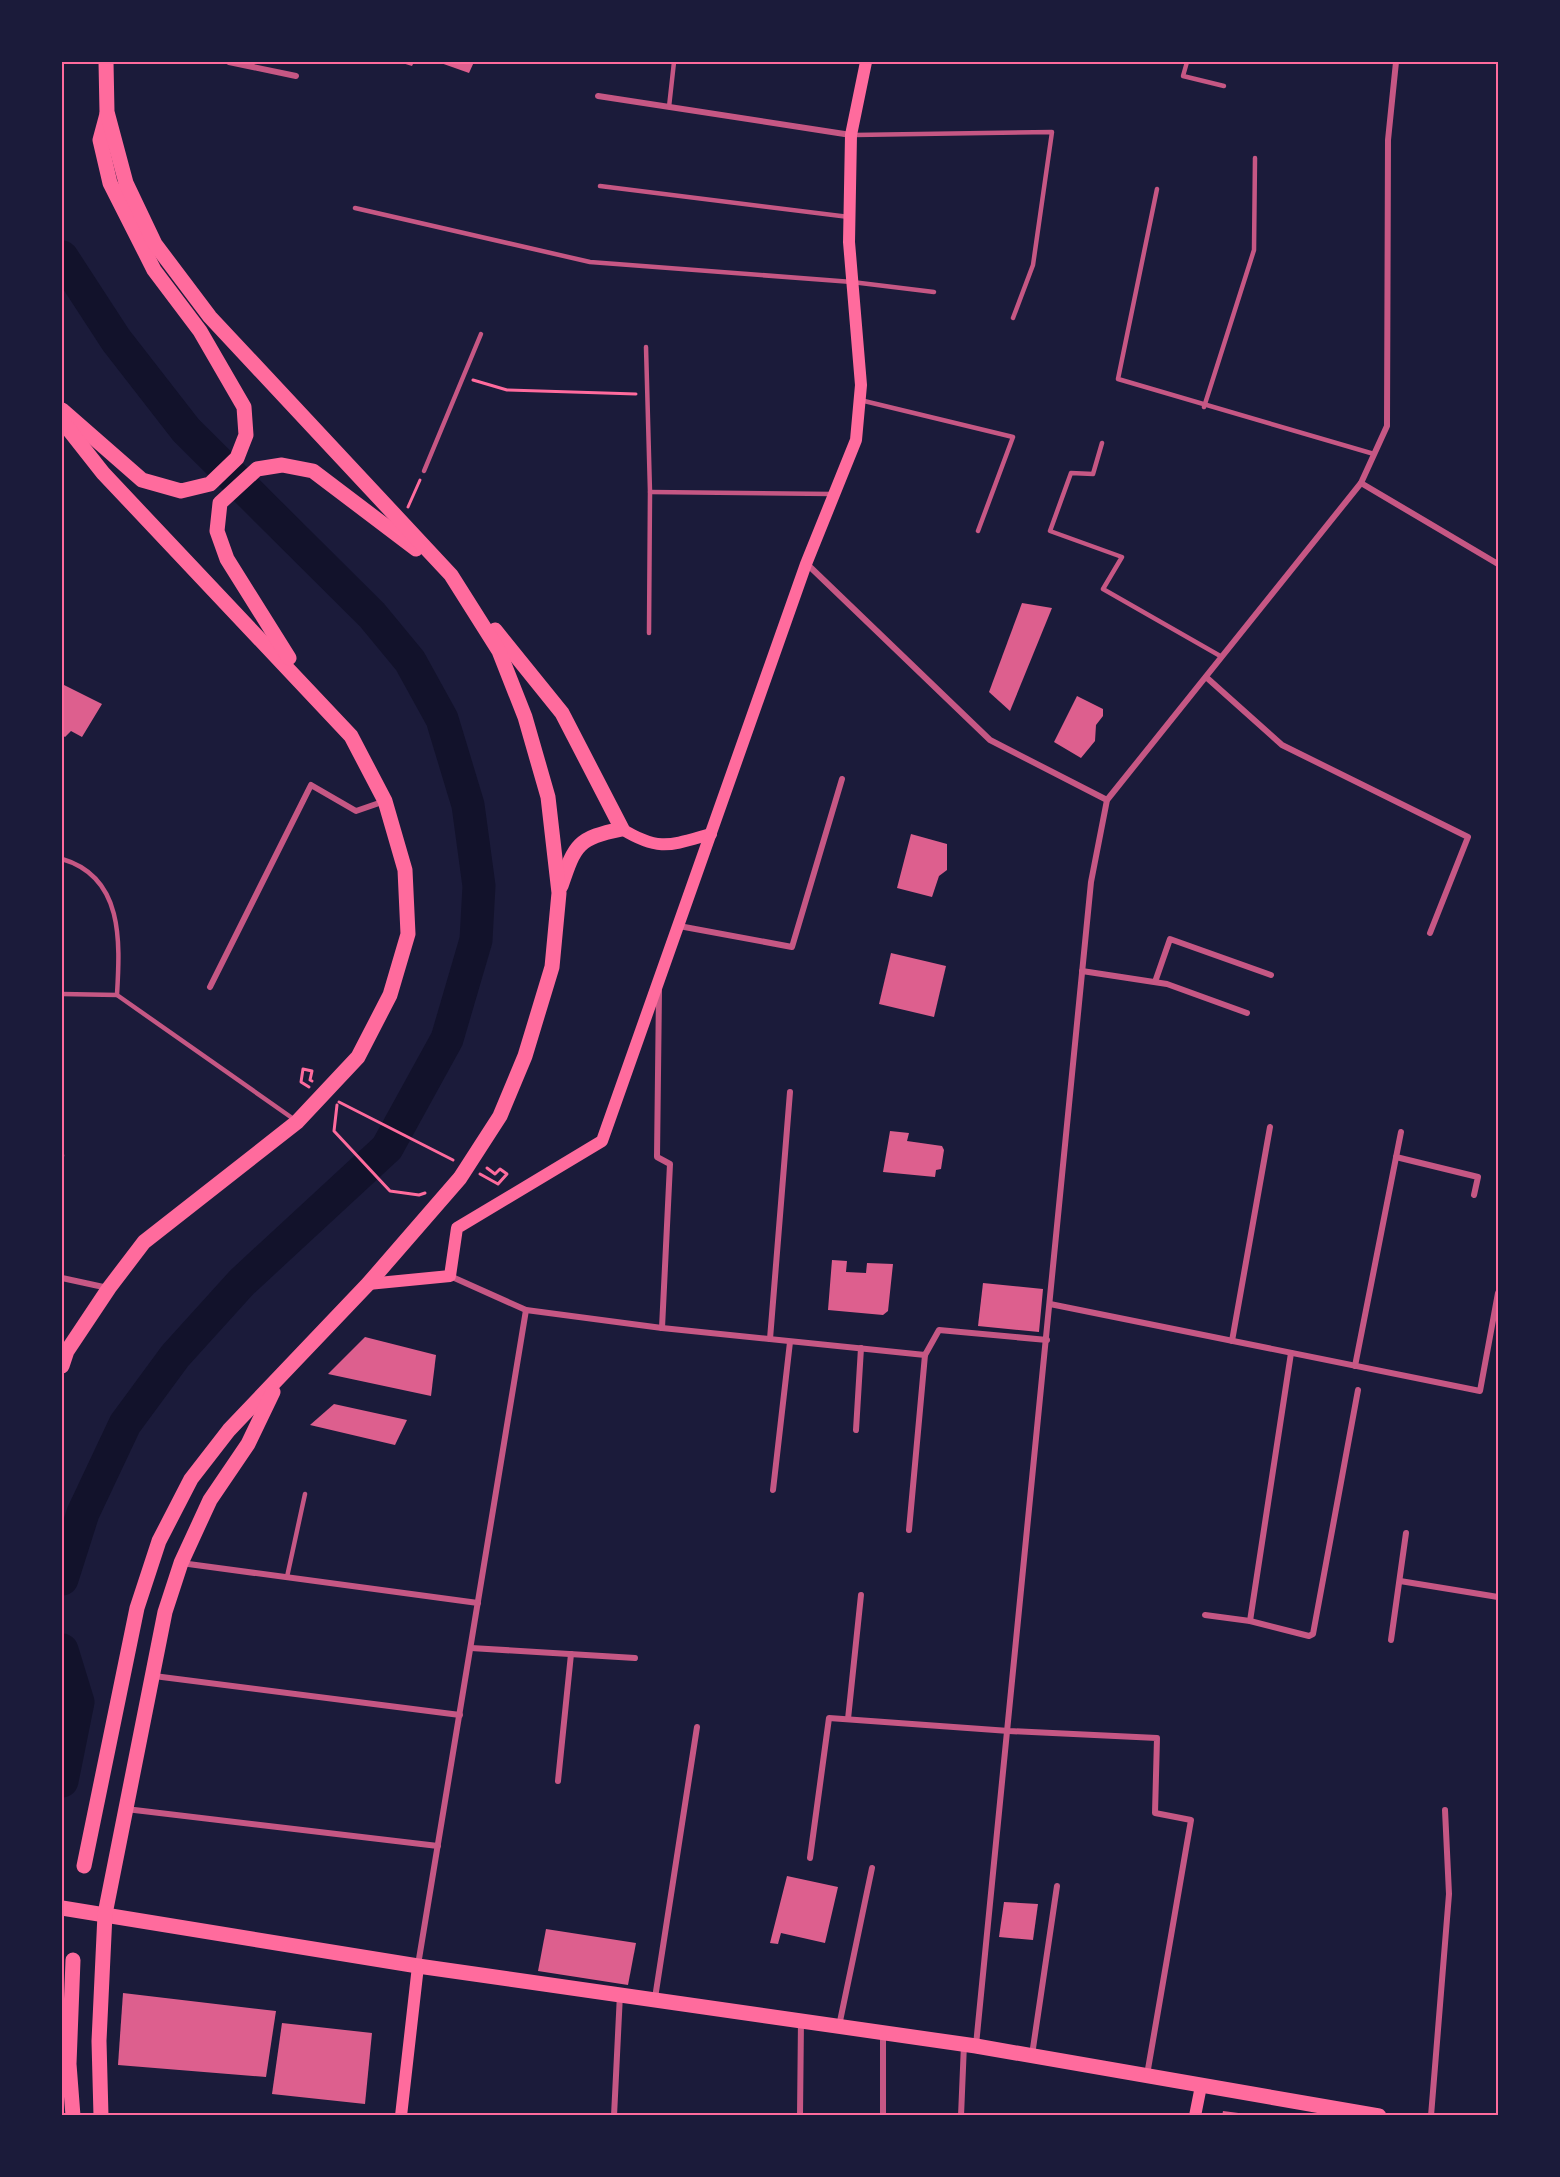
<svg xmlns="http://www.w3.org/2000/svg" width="1560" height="2177" font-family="Montserrat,sans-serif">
	<rect width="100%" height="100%" fill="#1b1b3a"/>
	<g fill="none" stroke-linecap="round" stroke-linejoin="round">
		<!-- river -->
		<g stroke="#12122b" stroke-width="33">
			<path d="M62 257 116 340 186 430 372 615 410 661 442 719 468 805 479 886 476 940 447 1039 387 1148 242 1282 175 1356 125 1424 83 1513 62 1579"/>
			<path d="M62 1650 78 1702 62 1781"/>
		</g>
	</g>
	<!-- building -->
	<g fill="#dd5f8e">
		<path d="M399 62H414L412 66Z"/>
		<path d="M438 62H474L469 73Z"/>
		<path d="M1022 603 1052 608 1010 711 989 692Z"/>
		<path d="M62 684 102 704 82 737 71 731 65 737 62 735Z"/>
		<path d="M1077 696 1103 709V716L1096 725 1095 741 1081 758 1054 742Z"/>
		<path d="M911 834 947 844V870L939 876 932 897 897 888Z"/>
		<path d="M891 953 946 966 934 1017 879 1004Z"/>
		<path d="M890 1131 909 1133 907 1141 942 1146 944 1150 941 1169 936 1170 935 1177 883 1172Z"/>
		<path d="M832 1260 847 1261 846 1272 866 1273 867 1263 893 1264 888 1311 883 1315 828 1310Z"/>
		<path d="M983 1283 1043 1289 1039 1332 978 1326Z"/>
		<path d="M365 1337 436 1355 431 1396 328 1374Z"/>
		<path d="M334 1404 407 1420 395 1445 310 1425Z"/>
		<path d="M787 1876 838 1887 825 1943 781 1933 778 1944 770 1943Z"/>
		<path d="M1004 1902 1038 1904 1033 1940 999 1937Z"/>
		<path d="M546 1929 636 1943 628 1985 538 1971Z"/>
		<path d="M123 1993 276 2011 266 2077 118 2065Z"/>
		<path d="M282 2023 372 2033 365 2104 272 2094Z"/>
		<path d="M1223 2111 1246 2114V2116H1222Z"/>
	</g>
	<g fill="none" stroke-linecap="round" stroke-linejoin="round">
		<!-- path -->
		<g stroke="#ff6b9d" stroke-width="3">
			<path d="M473 380 507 390 636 394"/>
			<path d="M408 507 420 480"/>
			<path d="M309 1087 301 1082 303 1069 312 1071 310 1080 312 1081"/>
			<path d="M339 1102 453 1160"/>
			<path d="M337 1105 334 1131 390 1191 419 1195 425 1193"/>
			<path d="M480 1174 498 1184 507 1174 500 1169 495 1174 487 1168"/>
		</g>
		<!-- service -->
		<g stroke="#c65784" stroke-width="4.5">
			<path d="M1187 62 1183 76 1224 86"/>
			<path d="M669 107 674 62"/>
			<path d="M854 135 1052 132 1033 265 1013 318"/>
			<path d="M600 186 849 217"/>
			<path d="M1157 189 1118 379 1374 454"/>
			<path d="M355 208 590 262 852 282 934 292"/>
			<path d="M646 347 650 492 649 633"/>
			<path d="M860 400 1013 437 978 531"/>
			<path d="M1204 407 1254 250 1255 158"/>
			<path d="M1102 443 1093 474 1071 473 1050 531 1122 557 1103 589 1222 657"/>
			<path d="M424 471 481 334"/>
			<path d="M650 492 832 494"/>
			<path d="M62 859C124 877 120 942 117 995L295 1120"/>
			<path d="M62 994 117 995"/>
			<path d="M62 1156V1155"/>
			<path d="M287 1577 305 1494"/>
		</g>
		<!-- minor -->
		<g stroke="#c65784" stroke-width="6">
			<path d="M229 62 296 76"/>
			<path d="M598 96 851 135"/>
			<path d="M1361 483 1498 564"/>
			<path d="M807 564 990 740 1107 800"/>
			<path d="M1206 677 1282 745 1468 837 1430 933"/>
			<path d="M679 926 792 947 842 779"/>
			<path d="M1082 971 1167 984 1247 1013"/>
			<path d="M1155 982 1170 939 1271 975"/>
			<path d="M210 987 311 785 356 811 385 801"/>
			<path d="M659 991 657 1157 670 1164 662 1328"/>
			<path d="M1396 1157 1478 1177 1474 1195"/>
			<path d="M450 1276 526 1310 662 1328 925 1355 939 1330 1047 1340"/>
			<path d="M62 1278 108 1288"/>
			<path d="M1050 1304 1480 1391 1498 1293"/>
			<path d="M770 1339 790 1092"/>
			<path d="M1232 1341 1270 1127"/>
			<path d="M1355 1366 1401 1132"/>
			<path d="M856 1430 861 1348"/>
			<path d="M773 1490 790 1342"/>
			<path d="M909 1530 925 1355"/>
			<path d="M181 1563 478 1603"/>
			<path d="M1400 1581 1498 1597"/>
			<path d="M1205 1615 1250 1621 1309 1636 1313 1634 1358 1390"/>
			<path d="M1250 1621 1291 1353"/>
			<path d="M1391 1640 1406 1533"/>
			<path d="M471 1648 635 1658"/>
			<path d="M154 1676 460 1715"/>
			<path d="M848 1719 861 1595"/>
			<path d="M558 1781 571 1654"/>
			<path d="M126 1809 438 1846"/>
			<path d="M810 1858 829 1718 1009 1731 1157 1738 1155 1813 1191 1820 1147 2075"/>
			<path d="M418 1965 526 1310"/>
			<path d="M655 1998 697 1727"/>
			<path d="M839 2026 872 1868"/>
			<path d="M883 2033V2116"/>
			<path d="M976 2045 1091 882 1107 800 1361 483 1387 426 1388 140 1396 62"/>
			<path d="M1032 2055 1057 1886"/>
			<path d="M614 2116 620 1994"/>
			<path d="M800 2116 801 2020"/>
			<path d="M961 2116 964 2044"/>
			<path d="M1431 2116 1449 1894 1445 1810"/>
		</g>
		<!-- secondary -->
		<g stroke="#ff6b9d" stroke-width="12">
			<path d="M622 829C659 852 671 845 711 834"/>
			<path d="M368 1284 450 1276 457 1228 602 1141 806 564 856 440 861 385 849 242 851 135 866 62"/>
			<path d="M401 2116 418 1966"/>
			<path d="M1195 2116 1201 2086"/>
		</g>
		<!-- primary -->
		<path stroke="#ff6b9d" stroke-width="15" d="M62 1908 418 1966 976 2046 1379 2116"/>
		<!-- trunk -->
		<g stroke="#ff6b9d" stroke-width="15">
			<path d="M62 410 142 480 181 491 210 484 237 458 246 435 244 407 200 331 154 270 110 183 100 140 107 114"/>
			<path d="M62 421 103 473 351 736 385 801 405 870 408 934 390 995 358 1057 297 1122 144 1242 109 1288 67 1351 62 1366"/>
			<path d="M495 630 562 713 622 829C578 838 575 844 561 886"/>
			<path d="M289 658 227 559 217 531 220 503 257 469 282 465 313 471 416 549"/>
			<path d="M84 1866 137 1608 159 1541 191 1479 229 1430 368 1284 460 1178 500 1116 525 1056 552 967 559 893 548 797 525 717 499 651 451 575 210 317 155 244 126 183 107 112 106 62"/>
			<path d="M73 1960 69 2064 73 2116"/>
			<path d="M101 2116 99 2041 105 1914 165 1612 181 1563 210 1500 248 1444 273 1392"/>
		</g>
	</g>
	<!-- border -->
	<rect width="1560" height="2177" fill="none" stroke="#1b1b3a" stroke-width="126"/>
	<rect x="63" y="63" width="1434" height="2051" fill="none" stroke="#ff6b9d" stroke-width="2"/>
</svg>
